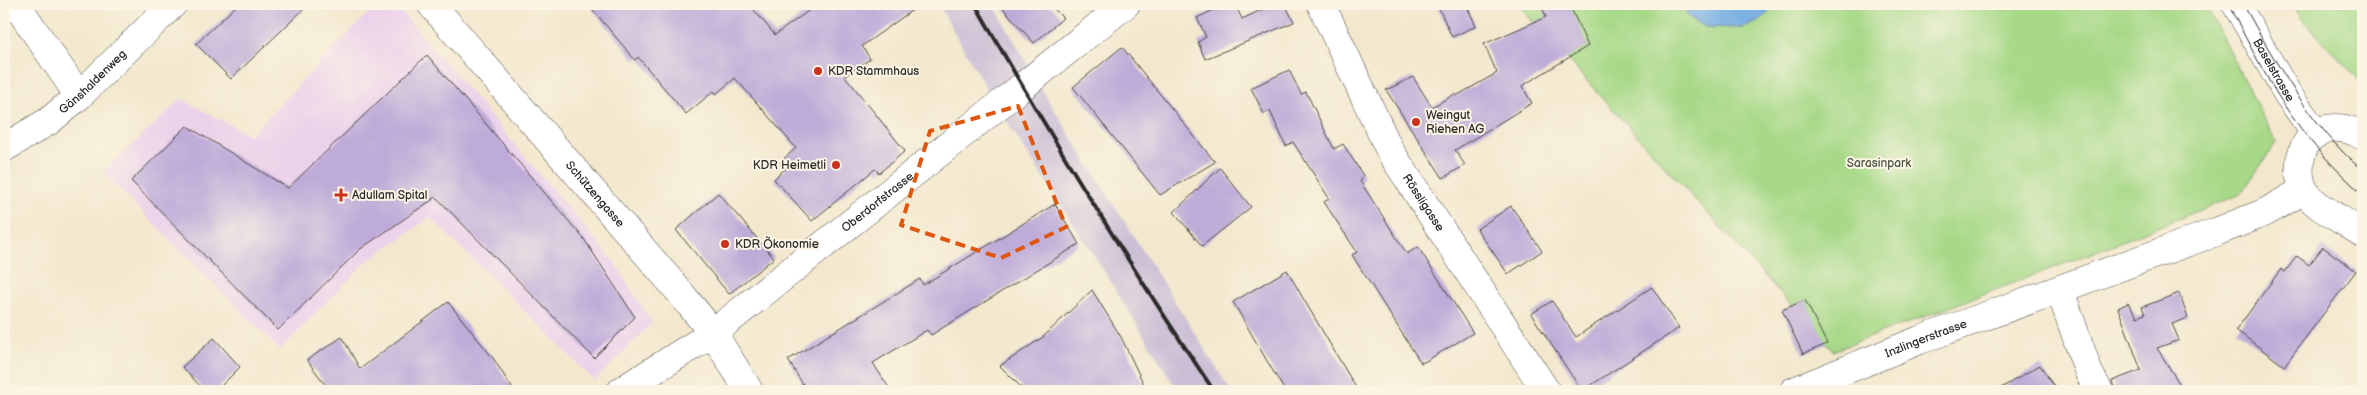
<svg xmlns="http://www.w3.org/2000/svg" width="2367" height="395" font-family="'Balsamiq Sans',sans-serif">
	<rect width="100%" height="100%" fill="#fcf5e5"/>
	<filter id="ink" filterUnits="userSpaceOnUse"><feTurbulence type="fractalNoise" baseFrequency=".02" numOctaves="2"/><feDisplacementMap in="SourceGraphic" scale="10" xChannelSelector="R" yChannelSelector="G"/><feConvolveMatrix kernelMatrix="1 2 1 2 8 2 1 2 1" color-interpolation-filters="sRGB"/></filter>
	<filter id="wash" filterUnits="userSpaceOnUse"><feTurbulence type="fractalNoise" baseFrequency=".0096" numOctaves="4" result="noise"/><feDisplacementMap in="SourceGraphic" scale="20" xChannelSelector="R" yChannelSelector="G"/><feGaussianBlur stdDeviation="1.12" result="paint"/><feColorMatrix in="noise" values="0 0 0 0 0 0 0 0 0 0 0 0 0 0 0 0 0 1.4 0 .05"/><feComposite in="paint" operator="in"/></filter>
	<g filter="url(#wash)">
		<rect width="100%" height="100%" fill="#f3e8cd"/>
		<!-- built -->
		<path fill="#ecd1ea" d="M377 4H395L615 263 652 323 595 381 430 217 364 264 280 350 103 173 181 99 250 135Z"/>
		<!-- industrial -->
		<path fill="#cbbfd5" d="M938 4H993L1050 103 1231 391H1178L1094 255 997 107Z"/>
		<!-- green -->
		<g fill="#a7d988" stroke="#69825a">
			<path d="M1521 4H1682L1689 17 1705 27 1743 28 1760 21 1772 9 1771 4H2205L2276 143 2241 194 2053 268 1833 351 1526 14Z"/>
			<path d="M2293 4H2363V84L2301 18Z"/>
		</g>
		<!-- water -->
		<path fill="#73ace2" stroke="#4f6c86" d="M1682 4H1771L1772 9 1760 21 1743 28 1705 27 1689 17Z"/>
		<g id="blocks">
			<!-- building -->
			<g fill="#beabd8">
				<path d="M238 4H309L231 79 196 44Z"/>
				<path d="M588 4H749L775 35 818 4H921L862 46 870 59 845 76 905 151 879 173 875 169 812 221 774 179 786 168 780 162 796 148 735 78 716 94 714 91 686 114 638 57 635 60Z"/>
				<path d="M999 4H1049L1063 18 1034 43Z"/>
				<path d="M1226 4H1235L1242 19 1274 4H1285L1294 22 1205 59 1198 42 1206 37 1197 18Z"/>
				<path d="M1437 4H1466L1476 26 1452 37Z"/>
				<path d="M1541 4H1569L1588 46 1522 86 1532 103 1455 150 1465 165 1443 178 1386 90 1413 77 1432 107 1455 94 1456 96 1497 73 1484 44 1546 17Z"/>
				<path d="M1122 47 1215 162 1160 195 1073 87Z"/>
				<path d="M427 55 584 239 635 317 594 358 436 197 359 250 278 330 131 181 187 126 288 188Z"/>
				<path d="M1289 70 1301 94 1306 92 1334 149 1343 144 1364 177 1360 181 1407 254 1418 247 1473 333 1426 361 1421 363 1352 255 1357 252 1324 202 1329 198 1293 142 1286 146 1270 111 1264 114 1251 88Z"/>
				<path d="M1220 168 1251 207 1202 246 1174 212Z"/>
				<path d="M718 193 774 258 729 294 676 230Z"/>
				<path d="M1055 204 1079 244 931 335 927 330 873 363 891 391H807L788 360 920 279 923 285Z"/>
				<path d="M1511 206 1542 251 1508 274 1477 229Z"/>
				<path d="M2323 247 2356 271 2284 366 2236 330 2281 269 2285 272 2297 256 2309 265Z"/>
				<path d="M1287 270 1307 305 1358 391H1285L1267 361 1233 302Z"/>
				<path d="M1652 287 1679 328 1582 391 1531 314 1552 301 1576 337Z"/>
				<path d="M1092 290 1121 337 1147 391H1025L1000 366 1043 337Z"/>
				<path d="M2179 293 2188 318 2172 324 2179 340 2157 348 2184 391H2115L2112 381 2141 370 2118 308 2128 303 2137 317 2145 314 2142 307Z"/>
				<path d="M1805 300 1827 344 1803 354 1782 310Z"/>
				<path d="M448 302 493 358 514 391H330L307 360 342 337 360 369Z"/>
				<path d="M214 338 240 367 216 391H205L182 367Z"/>
				<path d="M2040 365 2057 391H1996Z"/>
			</g>
		</g>
	</g>
	<g filter="url(#ink)">
		<use href="#blocks" fill-opacity="0" stroke="#494743" stroke-width="1"/>
		<g fill="none" stroke-linecap="round" stroke-linejoin="round">
			<!-- minor casing -->
			<g stroke="#494743" stroke-width="29">
				<g id="minor">
					<path d="M16 4 79 96"/>
					<path id="s1" d="M431 4 678 290 713 333 749 391"/>
					<path id="s2" d="M1321 4 1390 151 1546 391"/>
					<path id="s3" d="M4 148 49 121 79 96 173 4"/>
					<path d="M2060 290 2089 373 2099 391"/>
					<path id="s4" d="M621 391 713 333 1126 4"/>
					<path id="s5" d="M1794 391 1920 340 2216 232 2266 212 2304 190"/>
				</g>
			</g>
			<!-- major casing -->
			<g stroke="#494743" stroke-width="29">
				<g id="major">
					<path id="s6" d="M2236 4 2288 95 2316 134"/>
					<path d="M2363 136C2335 120 2304 127 2300 163 2299 172 2300 182 2304 190 2317 210 2345 220 2363 234"/>
				</g>
			</g>
			<!-- minor -->
			<use href="#minor" stroke="#fff" stroke-width="28"/>
			<!-- major -->
			<use href="#major" stroke="#fff" stroke-width="28"/>
			<!-- tram -->
			<g stroke="#2b2b2b" stroke-width="1">
				<path d="M2228 4C2251 47 2272 92 2302 130 2320 154 2342 175 2363 195"/>
				<path d="M2243 4C2276 63 2311 126 2363 171"/>
			</g>
			<!-- rail -->
			<path stroke="#2b2b2b" stroke-width="4" d="M975 4C1050 136 1129 265 1214 391"/>
		</g>
	</g>
	<!-- marked area -->
	<path fill="none" stroke="#df570e" stroke-width="4" stroke-dasharray="10 6" stroke-linejoin="round" d="M1018 106 1066 227 1001 258 901 225 930 131Z"/>
	<!-- markers -->
	<g fill="#c8321e" stroke="#fcf5e5" stroke-width="2">
		<circle cx="818" cy="71" r="5"/>
		<circle cx="1416" cy="122" r="5"/>
		<circle cx="836" cy="165" r="5"/>
		<path d="M338.5 187.5h5v5h5v5h-5v5h-5v-5h-5v-5h5z"/>
		<circle cx="725" cy="244" r="5"/>
	</g>
	<g text-anchor="middle" stroke-width="4" stroke-linejoin="round" paint-order="stroke">
		<!-- street labels -->
		<g font-size="12" fill="#2b2b2b" stroke="#fcf5e5">
			<text dy="4" stroke="none"><textPath href="#s6" startOffset="76">Baselstrasse</textPath></text>
			<text dy="4" stroke="none"><textPath href="#s3" startOffset="111">Gänshaldenweg</textPath></text>
			<text dy="4" stroke="none"><textPath href="#s1" startOffset="251">Schützengasse</textPath></text>
			<text dy="4" stroke="none"><textPath href="#s4" startOffset="319">Oberdorfstrasse</textPath></text>
			<text dy="4" stroke="none"><textPath href="#s2" startOffset="224">Rössligasse</textPath></text>
			<text dy="4" stroke="none"><textPath href="#s5" startOffset="142">Inzlingerstrasse</textPath></text>
		</g>
		<!-- poi labels -->
		<g font-size="12" fill="#2b2b2b" stroke="#fcf5e5" text-anchor="start">
			<text x="828" y="75">KDR Stammhaus</text>
			<text x="1426" y="119">Weingut<tspan x="1426" dy="14">Riehen AG</tspan></text>
			<text x="826" y="169" text-anchor="end">KDR Heimetli</text>
			<text x="352" y="199">Adullam Spital</text>
			<text x="735" y="248">KDR Ökonomie</text>
		</g>
		<!-- park labels -->
		<g font-size="12" fill="#4a5642" stroke="#fcf5e5">
			<text x="1879" y="167">Sarasinpark</text>
		</g>
	</g>
	<!-- margin -->
	<rect width="2367" height="395" fill="none" stroke="#fcf5e5" stroke-width="20"/>
</svg>
